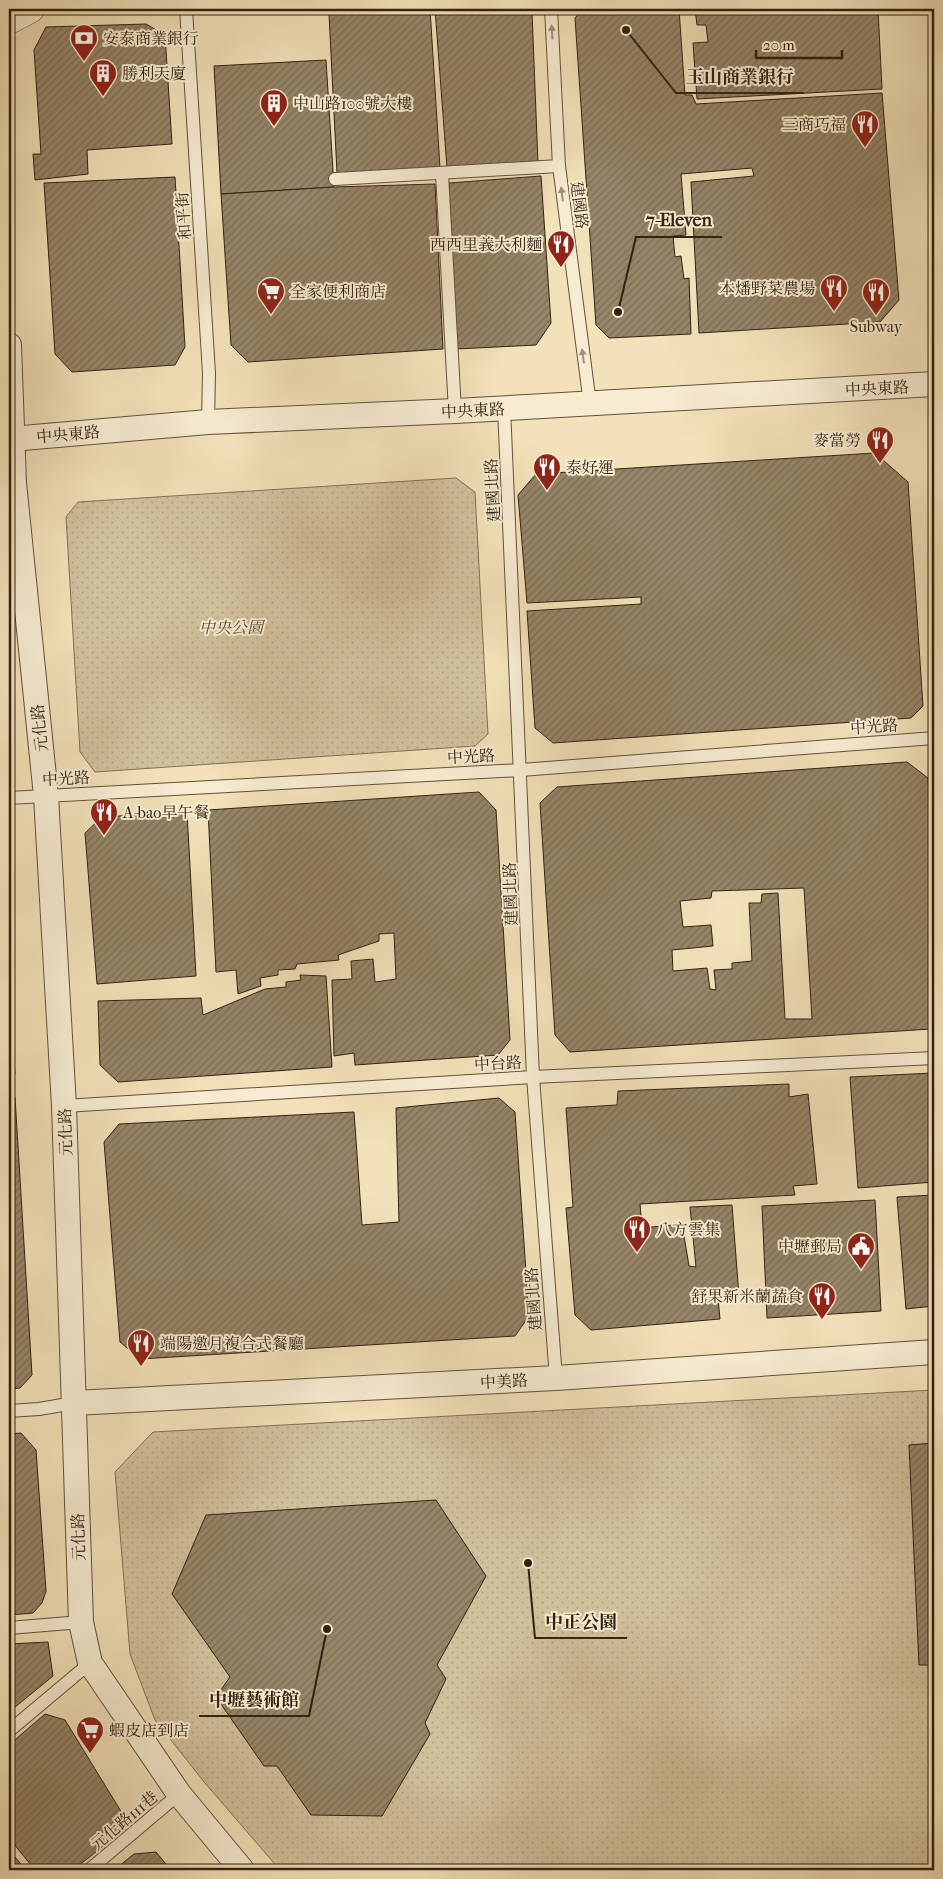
<svg xmlns="http://www.w3.org/2000/svg" width="943" height="1879" font-family="'IM FELL French Canon','Noto Serif TC',serif">
	<defs>
		<pattern id="green-dots" width="8" height="8" patternUnits="userSpaceOnUse" patternTransform="scale(1.25)"><rect width="8" height="8" fill="#d1c09c"/><path d="M2 2h.1M6 6h.1" fill="none" stroke="#b4a585" stroke-width="1.8" stroke-linecap="round"/></pattern>
		<pattern id="building-hatch" width="6" height="6" patternUnits="userSpaceOnUse" patternTransform="scale(1.25)"><rect width="6" height="6" fill="#968568"/><path d="M-1 1l2-2M0 6l6-6M5 7l2-2" fill="none" stroke="#7b6c54"/></pattern>
	</defs>
	<rect width="100%" height="100%" fill="#f2e1b9"/>
	<filter id="stains"><feTurbulence type="fractalNoise" baseFrequency=".004" numOctaves="4"/><feColorMatrix values="0 0 0 0 .2 0 0 0 0 .09 0 0 0 0 .02 0 0 0 .5 -.17"/></filter>
	<radialGradient id="worn" r=".72"><stop offset=".6" stop-color="#630" stop-opacity="0"/><stop offset="1" stop-color="#630" stop-opacity=".3"/></radialGradient>
	<!-- green -->
	<g fill="url(#green-dots)" stroke="#827056">
		<path d="M456 478 475 492 488 734 475 746 95 772 80 752 66 517 78 502Z"/>
		<path d="M934 1390V1870H280L205 1783 155 1720 130 1654 115 1472 153 1432Z"/>
	</g>
	<!-- building -->
	<g fill="url(#building-hatch)" stroke="#322111" fill-rule="evenodd">
		<path d="M410 9H430L440 168 337 173 329 14Z"/>
		<path d="M435 9H526L532 13 538 163 447 168Z"/>
		<path d="M583 9H679L685 95H692L696 104 882 93 899 300 880 322 699 333 691 182 754 176 752 168 681 174 686 235 673 236 675 257 681 256 684 279 689 278 691 334 609 338 596 325 575 18Z"/>
		<path d="M695 9H878L882 89 697 99 693 43 708 42 706 25H697Z"/>
		<path d="M146 24 165 35 172 144 87 150 88 174 35 180 33 154H41L34 50 46 27Z"/>
		<path d="M326 60 334 187 221 194 214 66Z"/>
		<path d="M541 176 551 323 536 345 456 349 449 183Z"/>
		<path d="M175 177 185 347 175 365 72 372 55 354 44 183Z"/>
		<path d="M435 184 443 349 248 362 231 345 221 194 334 187Z"/>
		<path d="M875 453 908 482 923 706 911 718 553 743 535 728 527 611 641 604V597L527 603 518 495 536 474Z"/>
		<path d="M907 762 928 778 934 873V1025L931 1029 570 1052 555 1035 540 803 557 787ZM804 888 812 1019H785L778 893 762 894 761 903H749L752 961 732 963V969L714 970 716 990 710 989 707 968 673 971 672 950 713 946 711 925 683 927 680 901 711 898 712 891Z"/>
		<path d="M479 792 496 810 510 1040 498 1055 355 1065 354 1053 334 1056 332 980 352 979 351 961 373 959 375 982 396 979 394 933 379 934V941L338 955 339 960 297 964 295 969 278 970V975L260 978 261 986 238 994 236 970 216 972 208 810Z"/>
		<path d="M187 812 196 976 97 984 85 833 102 817Z"/>
		<path d="M300 975 326 976 332 1067 118 1082 100 1065 98 1001 201 998 203 1015 265 989 286 987V982L301 980Z"/>
		<path d="M9 987 15 1074 9 1075Z"/>
		<path d="M933 1073 934 1182 858 1188 850 1077Z"/>
		<path d="M789 1084V1097L808 1094 817 1184 793 1186 795 1195 640 1204 642 1228 682 1224 689 1266 696 1267 690 1207 732 1205 739 1296 718 1298 720 1319 591 1330 575 1315 566 1208 573 1207 566 1108 617 1105 618 1091Z"/>
		<path d="M15 1097 32 1375 20 1388 9 1389V1098Z"/>
		<path d="M499 1098 515 1112 529 1316 515 1336 140 1359 120 1342 104 1142 119 1124 354 1112 362 1225 399 1222 396 1108Z"/>
		<path d="M934 1195V1306L906 1309 897 1197Z"/>
		<path d="M875 1200 881 1311 767 1318 762 1206Z"/>
		<path d="M21 1433 36 1450 46 1591 42 1603 33 1613 9 1615V1434Z"/>
		<path d="M934 1443V1665H919L909 1445Z"/>
		<path d="M436 1500 486 1576 437 1665 446 1679 425 1723 430 1734 382 1816 311 1815 277 1766H264L216 1697 230 1677 172 1594 206 1515Z"/>
		<path d="M48 1642 53 1676 9 1712V1644Z"/>
		<path d="M45 1714 65 1720 122 1813 121 1832 73 1870H35L9 1838V1745Z"/>
		<path d="M9 1850 26 1870H9Z"/>
		<path d="M156 1852 171 1870H114L134 1854Z"/>
	</g>
	<g fill="none" stroke-linecap="round" stroke-linejoin="round">
		<!-- lane casing -->
		<g stroke="#62513b" stroke-width="14">
			<g id="lane">
				<path d="M186 9 209 373 208 422"/>
				<path d="M551 9 559 166 590 404"/>
				<path d="M442 174 455 411"/>
				<path d="M335 179 559 166"/>
				<path d="M504 408 533 1077 556 1378"/>
				<path d="M9 798 521 770 934 738"/>
				<path d="M64 1106 533 1077 934 1058"/>
				<path d="M9 1411 39 1409 74 1403"/>
				<path d="M9 1628 81 1622"/>
				<path d="M9 1731 90 1663"/>
				<path d="M89 1870 179 1794"/>
			</g>
		</g>
		<!-- street casing -->
		<g stroke="#62513b" stroke-width="26">
			<g id="street">
				<path d="M9 345 14 483 46 796 64 1106 81 1622 90 1663 179 1794 242 1870"/>
				<path d="M11 439 208 422 455 411 934 384"/>
				<path d="M74 1403 556 1378 934 1352"/>
			</g>
		</g>
		<!-- secondary casing -->
		<g stroke="#322111" stroke-width="29">
			<path id="secondary" d="M9 20 30 9"/>
		</g>
		<!-- lane -->
		<use href="#lane" stroke="#f7ecd2" stroke-width="12"/>
		<!-- street -->
		<use href="#street" stroke="#f7ecd2" stroke-width="24"/>
		<!-- secondary -->
		<use href="#secondary" stroke="#f7ecd2" stroke-width="28"/>
	</g>
	<!-- one-way arrows -->
	<defs><path id="oneway-solid" d="M-6-.8H1V-3.2L6.5 0L1 3.2V.8H-6Z" transform="scale(1.25)"/></defs>
	<g fill="#9e917b">
		<use href="#oneway-solid" transform="translate(552 32) rotate(-93)"/>
		<use href="#oneway-solid" transform="translate(562 194) rotate(-97)"/>
		<use href="#oneway-solid" transform="translate(583 356) rotate(-98)"/>
	</g>
	<!-- icons -->
	<defs>
		<g id="bank-pin" transform="scale(1.4375)"><path d="M0 17L-7.5 6A9.5 9.5 0 1 1 7.5 6Z" fill="#8f2418" stroke="#f7ecd2"/><path d="M-6-4H6V4H-6ZM0-2.3a2.3 2.3 0 1 0 0 4.6a2.3 2.3 0 1 0 0-4.6Z" fill="#fff"/></g>
		<g id="building-pin" transform="scale(1.4375)"><path d="M0 17L-7.5 6A9.5 9.5 0 1 1 7.5 6Z" fill="#8f2418" stroke="#f7ecd2"/><path d="M-4-6H4V6H1V3H-1V6H-4ZM-2.5-4.3h1.7v1.8h-1.7ZM.8-4.3h1.7v1.8H.8ZM-2.5-1h1.7V.8h-1.7ZM.8-1h1.7V.8H.8Z" fill="#fff"/></g>
		<g id="restaurant-pin" transform="scale(1.4375)"><path d="M0 17L-7.5 6A9.5 9.5 0 1 1 7.5 6Z" fill="#8f2418" stroke="#f7ecd2"/><path d="M-5-6h1v4h1v-4h1v4h1v-4h1v5L-1.5 .5V6h-2V.5L-5-1ZM5-6V6H3V1.5H1.5Q1.5-4 5-6Z" fill="#fff"/></g>
		<g id="supermarket-pin" transform="scale(1.4375)"><path d="M0 17L-7.5 6A9.5 9.5 0 1 1 7.5 6Z" fill="#8f2418" stroke="#f7ecd2"/><path d="M-6-5.5h2.5l.6 2H6L4.5 2H-2.5L-4.4-4H-6ZM-1.5 3.2a1.3 1.3 0 1 0 .1 0ZM3 3.2a1.3 1.3 0 1 0 .1 0Z" fill="#fff"/></g>
		<g id="civic-pin" transform="scale(1.4375)"><path d="M0 17L-7.5 6A9.5 9.5 0 1 1 7.5 6Z" fill="#8f2418" stroke="#f7ecd2"/><path d="M-.6-6.5H3V-4.5H.6V-3L4-1V1h2V6H-6V1h2V-1L-.6-3ZM-1.2 2.5V6h2.4V2.5Z" fill="#fff"/></g>
	</defs>
	<g fill-rule="evenodd">
		<use href="#bank-pin" x="84" y="38"/>
		<use href="#building-pin" x="103" y="73"/>
		<use href="#building-pin" x="274" y="103"/>
		<use href="#restaurant-pin" x="865" y="124"/>
		<use href="#restaurant-pin" x="561" y="244"/>
		<use href="#restaurant-pin" x="834" y="288"/>
		<use href="#supermarket-pin" x="271" y="291"/>
		<use href="#restaurant-pin" x="876" y="292"/>
		<use href="#restaurant-pin" x="880" y="440"/>
		<use href="#restaurant-pin" x="547" y="467"/>
		<use href="#restaurant-pin" x="104" y="812"/>
		<use href="#restaurant-pin" x="637" y="1229"/>
		<use href="#civic-pin" x="861" y="1246"/>
		<use href="#restaurant-pin" x="822" y="1296"/>
		<use href="#restaurant-pin" x="141" y="1343"/>
		<use href="#supermarket-pin" x="90" y="1730"/>
	</g>
	<g text-anchor="middle" stroke-width="4" stroke-linejoin="round" paint-order="stroke">
		<!-- poi labels -->
		<g font-size="16" fill="#322111" stroke="#f7ecd2" text-anchor="start">
			<text x="103" y="44">安泰商業銀行</text>
			<text x="122" y="79">勝利天廈</text>
			<text x="293" y="109">中山路100號大樓</text>
			<text x="846" y="130" text-anchor="end">三商巧福</text>
			<text x="542" y="250" text-anchor="end">西西里義大利麵</text>
			<text x="815" y="294" text-anchor="end">本燔野菜農場</text>
			<text x="290" y="297">全家便利商店</text>
			<text x="876" y="332" text-anchor="middle">Subway</text>
			<text x="861" y="446" text-anchor="end">麥當勞</text>
			<text x="566" y="473">泰好運</text>
			<text x="123" y="818">A-bao早午餐</text>
			<text x="656" y="1235">八方雲集</text>
			<text x="842" y="1252" text-anchor="end">中壢郵局</text>
			<text x="803" y="1302" text-anchor="end">舒果新米蘭蔬食</text>
			<text x="160" y="1349">端陽邀月複合式餐廳</text>
			<text x="109" y="1736">蝦皮店到店</text>
		</g>
		<!-- street labels -->
		<g font-size="16" fill="#322111" stroke="#f7ecd2">
			<text transform="translate(580 205) rotate(83)" y="6">建國路</text>
			<text transform="translate(183 216) rotate(-94)" y="6">和平街</text>
			<text transform="translate(877 388) rotate(-3)" y="6">中央東路</text>
			<text transform="translate(473 410) rotate(-3)" y="6">中央東路</text>
			<text transform="translate(68 434) rotate(-5)" y="6">中央東路</text>
			<text transform="translate(492 490) rotate(-93)" y="6">建國北路</text>
			<text transform="translate(874 726) rotate(-4)" y="6">中光路</text>
			<text transform="translate(39 728) rotate(-96)" y="6">元化路</text>
			<text transform="translate(471 756) rotate(-3)" y="6">中光路</text>
			<text transform="translate(66 778) rotate(-3)" y="6">中光路</text>
			<text transform="translate(510 894) rotate(-92)" y="6">建國北路</text>
			<text transform="translate(498 1063) rotate(-3)" y="6">中台路</text>
			<text transform="translate(65 1132) rotate(-92)" y="6">元化路</text>
			<text transform="translate(533 1299) rotate(-94)" y="6">建國北路</text>
			<text transform="translate(504 1381) rotate(-3)" y="6">中美路</text>
			<text transform="translate(78 1537) rotate(-92)" y="6">元化路</text>
			<text transform="translate(124 1820) rotate(-40)" y="6">元化路111巷</text>
		</g>
		<!-- park labels -->
		<g font-size="16" font-style="italic" fill="#5a4934" stroke="#f7ecd2">
			<text x="231" y="633">中央公園</text>
		</g>
	</g>
	<!-- callouts -->
	<path fill="none" stroke="#322111" stroke-width="2" d="M626 30L676 93H804M618 312L636 237H722M528 1563L535 1638H627M327 1629L309 1716H199"/>
	<g fill="#322111" stroke="#f7ecd2" stroke-width="2">
		<circle cx="626" cy="30" r="5"/>
		<circle cx="618" cy="312" r="5"/>
		<circle cx="528" cy="1563" r="5"/>
		<circle cx="327" cy="1629" r="5"/>
	</g>
	<g font-size="18" text-anchor="middle" font-weight="bold" fill="#322111" stroke="#f7ecd2" stroke-width="4" stroke-linejoin="round" paint-order="stroke">
		<text x="740" y="83">玉山商業銀行</text>
		<text x="679" y="226">7-Eleven</text>
		<text x="581" y="1628">中正公園</text>
		<text x="254" y="1706">中壢藝術館</text>
	</g>
	<!-- margin -->
	<rect width="943" height="1879" fill="none" stroke="#f2e1b9" stroke-width="30"/>
	<rect x="10" y="10" width="923" height="1859" fill="none" stroke="#322111" stroke-width="2.5"/>
	<rect x="15" y="15" width="913" height="1849" fill="none" stroke="#322111"/>
	<!-- scale -->
	<path d="M756 50v8h86v-8" fill="none" stroke="#322111" stroke-width="2.5"/>
	<text x="763" y="50" font-size="15" fill="#322111" stroke="#f7ecd2" stroke-width="4" paint-order="stroke">20 m</text>
	<rect width="100%" height="100%" filter="url(#stains)"/>
	<rect width="100%" height="100%" fill="url(#worn)"/>
</svg>
